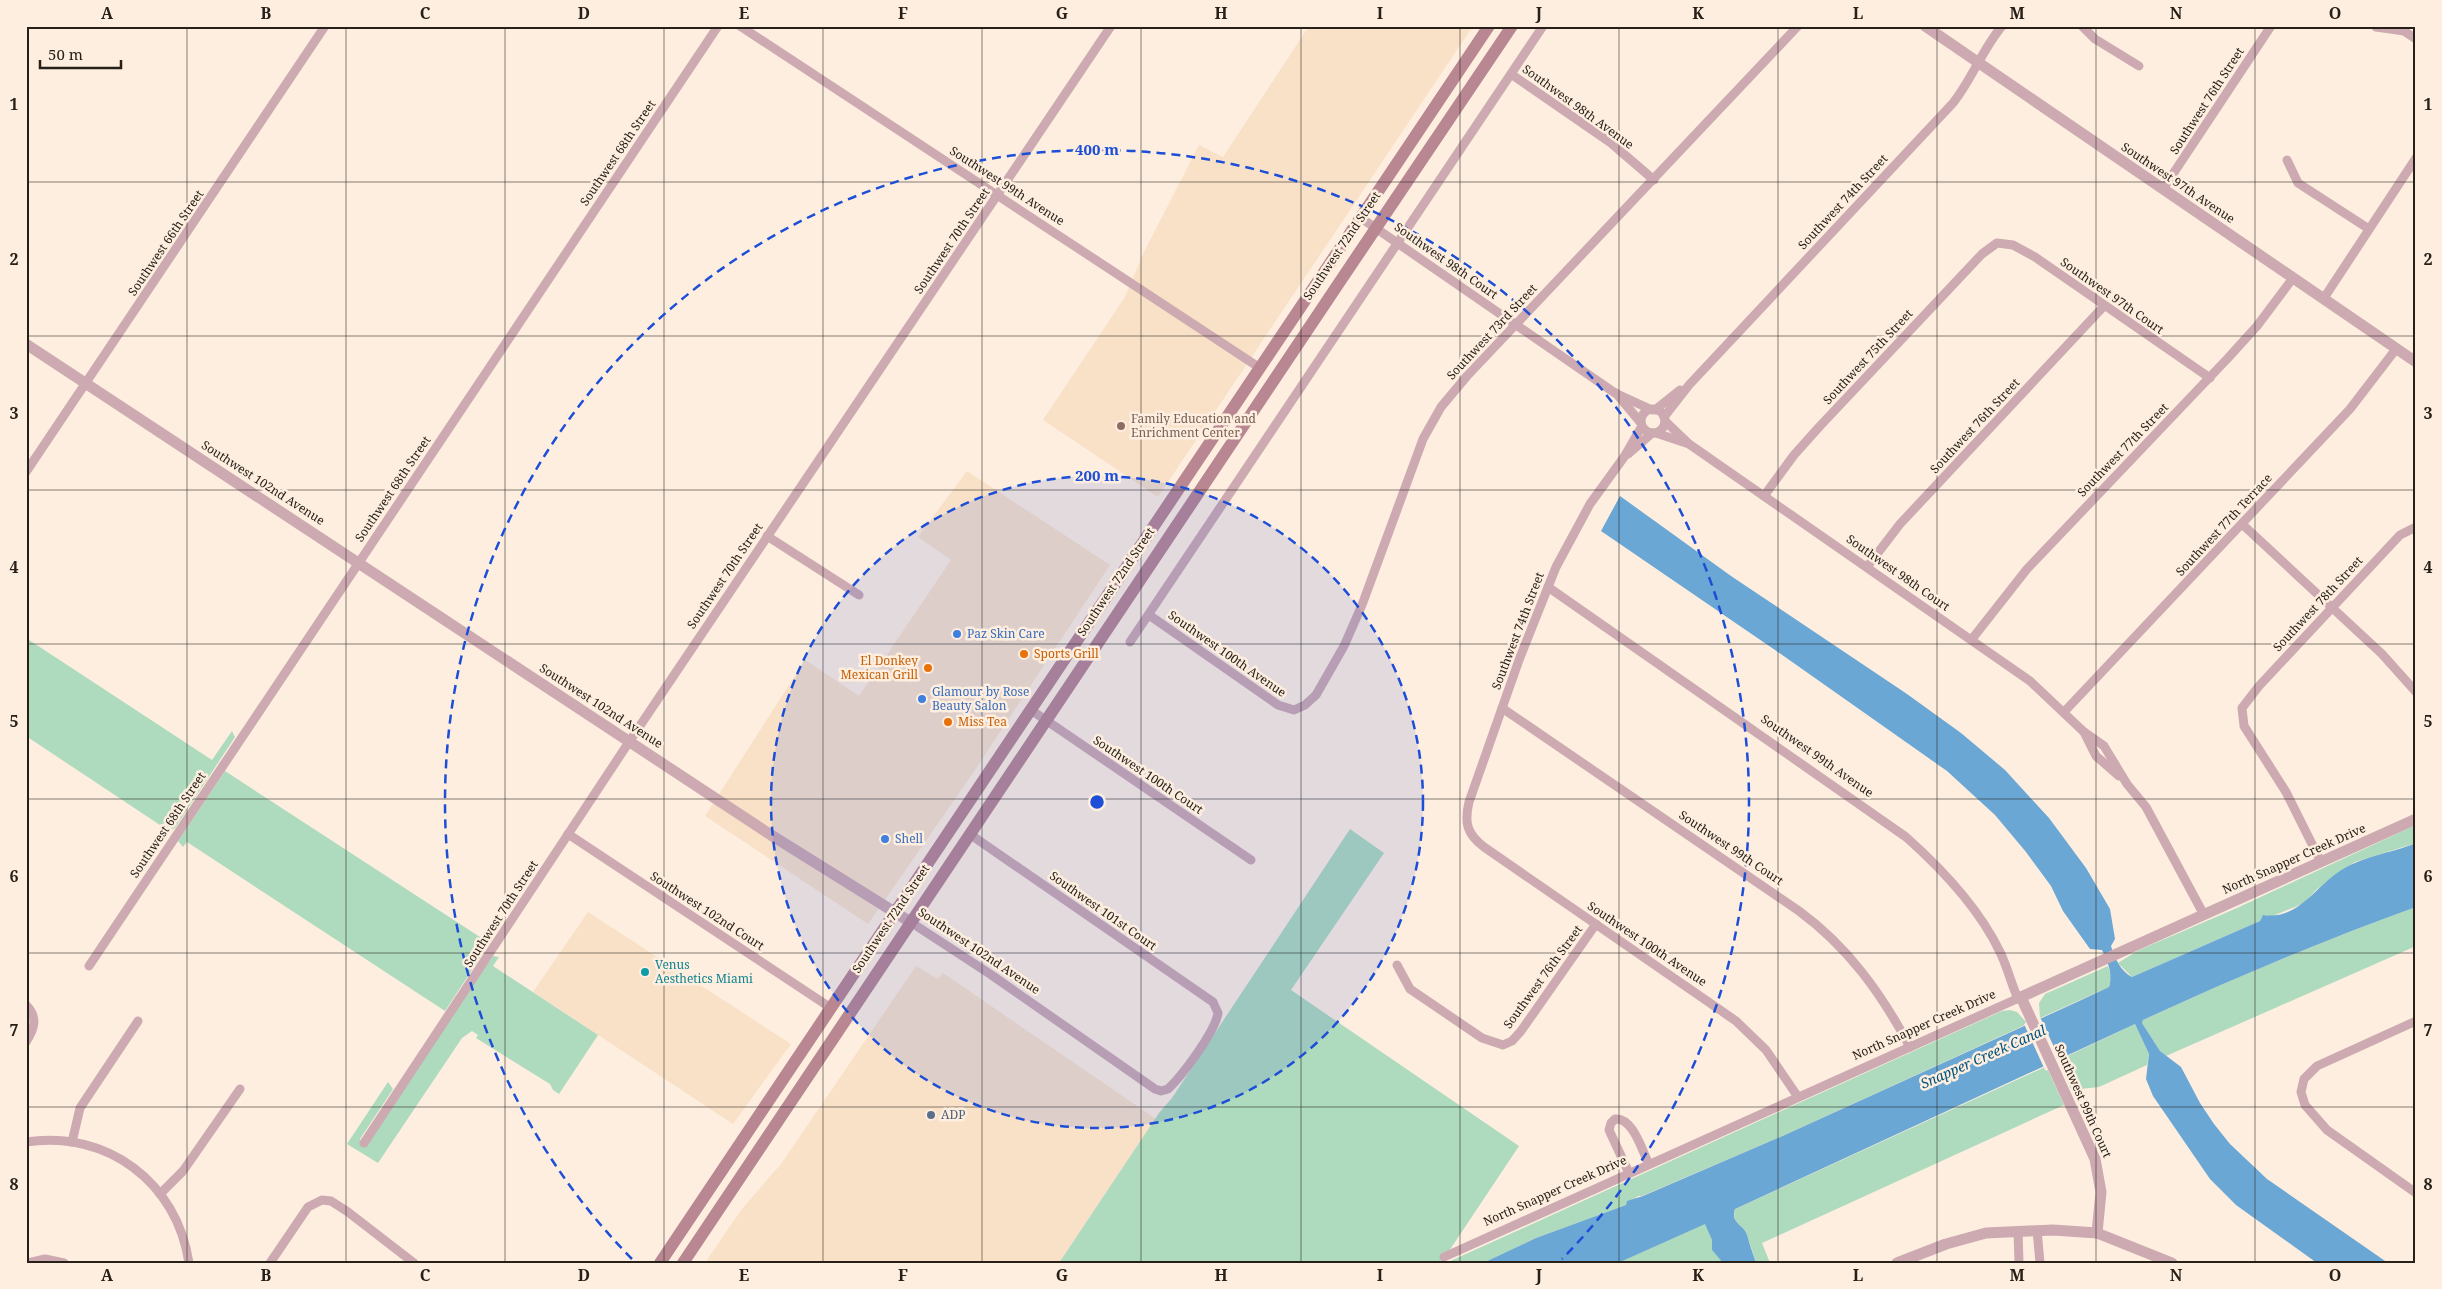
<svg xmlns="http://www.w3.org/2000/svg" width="2442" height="1289" font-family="'Noto Serif',serif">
	<rect width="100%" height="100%" fill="#fdeedf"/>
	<!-- built -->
	<g fill="#f9e1c8">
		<path d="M1309 26H1473L1158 497 1043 420 1125 297 1144 252 1199 145 1223 157Z"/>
		<path d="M967 471 1110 565 973 773 868 924 705 816 805 660 859 696 951 560 918 537Z"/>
		<path d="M588 912 791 1044 733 1124 533 992Z"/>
		<path d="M916 966 938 979 943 973 1156 1119 1059 1263H705L741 1210 781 1164Z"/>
	</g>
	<!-- green -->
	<g fill="#aedabe">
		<path d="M26 638 212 760 232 731 235 737 175 828 169 831 26 736Z"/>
		<path d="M225 771 483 939 487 933 493 938 445 1011 187 842 183 847 178 841Z"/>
		<path d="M2416 825V843L2355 862 2331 878 2315 891 2305 903 2270 917 2266 915 2262 917 2260 921 2132 977 2118 963 2137 951 2237 908Z"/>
		<path d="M1350 829 1384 853 1291 990 1519 1146 1441 1263H1059L1159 1113 1172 1098Z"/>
		<path d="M2416 907V946L2166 1056 2160 1051 2142 1023 2143 1020C2232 979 2324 940 2416 907Z"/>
		<path d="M493 956 499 957 493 966 598 1035 559 1094 553 1090 550 1084 476 1038 478 1035 472 1031 462 1038 378 1163 347 1144 388 1082 393 1089 360 1139 361 1143Z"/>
		<path d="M2108 966 2111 977 2109 987 2040 1018 2039 1003 2045 994Z"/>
		<path d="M2010 1010 2017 1012 2026 1022 2025 1025 1787 1134 1642 1196H1638L1626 1205 1536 1238 1483 1263H1446L2002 1011Z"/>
		<path d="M2135 1024 2149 1054 2147 1065 2099 1087 2071 1090 2059 1060Z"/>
		<path d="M2045 1067 2046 1071 2048 1070 2064 1105 1762 1243 1770 1263H1756C1753 1254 1751 1244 1747 1236 1743 1226 1731 1224 1735 1209Z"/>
		<path d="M1706 1223 1712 1240V1250L1722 1261 1717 1263H1618Z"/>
	</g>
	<!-- water -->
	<path fill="#6aa7d5" d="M1620 496 1731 576 1907 694 1961 733 2005 770 2049 818 2086 868 2110 909 2115 939 2111 946C2114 957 2121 972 2132 977L2260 921 2263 915C2297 920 2313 890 2337 873 2361 856 2389 854 2416 843V907C2324 940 2232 979 2143 1020L2142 1023 2160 1051 2181 1067 2200 1103 2214 1124 2230 1144 2267 1179 2388 1263H2317L2236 1205 2210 1179 2153 1096 2146 1079 2149 1054 2135 1024 1735 1209C1730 1224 1744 1225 1747 1235 1750 1245 1753 1254 1756 1263H1723L1712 1250V1240L1705 1224 1618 1263H1483L1536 1238 1626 1205 1627 1201 1643 1196 1787 1134 2077 1002 2109 987C2113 974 2108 962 2102 950L2090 949 2063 911 2051 886 2026 852 1995 815 1947 771 1775 650 1601 531Z"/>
	<!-- pier -->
	<path fill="#fdeedf" d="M2040 1017 2061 1062 2045 1070 2024 1024Z"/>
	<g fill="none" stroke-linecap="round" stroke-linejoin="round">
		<!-- minor -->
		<g stroke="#cdaab1" stroke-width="9">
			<path d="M740 26 1260 368"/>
			<path d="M2082 26 2095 39 2139 66"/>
			<path d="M2376 27 2404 31 2416 39"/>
			<path d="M1511 74 1611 143 1654 180"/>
			<path d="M2287 160 2298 183 2369 229"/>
			<path d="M2163 189 2271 26"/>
			<path d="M1361 218 1615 393 1652 410"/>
			<path d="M2324 298 2416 158"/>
			<path d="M1616 393 1641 423"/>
			<circle cx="1653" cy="421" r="12"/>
			<path d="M1655 410 1680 390"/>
			<path d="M1664 417 1689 385 1953 103C1972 79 1982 50 2002 26"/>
			<path d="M1665 421 1689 444"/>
			<path d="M1642 426 1624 457 1590 504 1556 567 1519 660 1469 802C1464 823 1467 834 1484 847L1736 1021 1766 1050 1798 1097"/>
			<path d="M1656 433 1689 444 2030 681 2084 732 2104 746 2127 784 2146 807 2204 915"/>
			<path d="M1628 454 1652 433"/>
			<path d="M26 472 325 26"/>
			<path d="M1764 496 1794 455 1820 426 1982 254 1997 243 2013 245 2035 257 2210 378"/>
			<path d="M2242 524 2382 654 2416 692"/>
			<path d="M767 536 859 595"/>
			<path d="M1867 567 1900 524 2104 306"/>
			<path d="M1548 587 1906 837C1942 869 1979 908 2000 952 2007 966 2011 983 2018 999"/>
			<path d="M1149 615 1278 705 1294 710 1305 705 1316 695 1344 646 1362 605 1423 439 1441 407 1467 376 1798 26"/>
			<path d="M1972 639 2027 569 2228 358 2257 326 2293 278"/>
			<path d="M1130 642 1543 26"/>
			<path d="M1502 708 1799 911C1848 947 1881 993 1910 1047"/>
			<path d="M1031 710 1251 860"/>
			<path d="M2064 712 2350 409 2396 349"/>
			<path d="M2084 732 2096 756 2119 776"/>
			<path d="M568 834 831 1008"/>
			<path d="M2321 862 2286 792 2244 726 2242 708 2259 686 2400 535 2416 527"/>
			<path d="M912 923 990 974 1155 1089 1161 1091 1168 1089C1182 1076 1215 1032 1218 1013L1213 1002 971 835"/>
			<path d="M1397 965 1410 989 1482 1038 1503 1045 1512 1041 1521 1031 1596 924"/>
			<path d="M89 966 718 26"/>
			<path d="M26 1005C38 1017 35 1028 26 1042"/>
			<path d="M2416 1021 2317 1066 2304 1079 2301 1092 2305 1105 2327 1130 2416 1193"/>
			<path d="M26 1142C107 1130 177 1182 189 1263"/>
			<path d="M72 1142 80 1108 138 1021"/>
			<path d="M364 1143 629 742 1111 26"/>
			<path d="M1629 1173 1609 1130 1611 1123 1615 1119C1633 1117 1642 1151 1649 1164"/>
			<path d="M160 1194 183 1171 240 1089"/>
			<path d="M2037 1230 2040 1263"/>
			<path d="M2018 1231 2019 1263"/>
			<path d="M1444 1257 2021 997"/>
			<path d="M28 1263 45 1259 64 1263"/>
			<path d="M270 1263 308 1207 322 1200 331 1201 348 1212 414 1263"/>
		</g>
		<!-- tertiary -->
		<g stroke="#cdaab1" stroke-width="11">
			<path d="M1925 26 2416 362"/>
			<path d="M26 344 771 835 912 923"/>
			<path d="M2097 1233 2101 1192 2095 1159 2021 997 2416 819"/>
			<path d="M1897 1263 1946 1244 1986 1233 2053 1230 2097 1233 2172 1263"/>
		</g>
		<!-- secondary -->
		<g stroke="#b98792" stroke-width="12">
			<path d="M660 1263 1489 26"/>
			<path d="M683 1263C961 851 1234 437 1512 26"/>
		</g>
	</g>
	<!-- grid -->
	<path fill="none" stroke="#272019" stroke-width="1" stroke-opacity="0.55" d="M187 26V1263M346 26V1263M505 26V1263M664 26V1263M823 26V1263M982 26V1263M1141 26V1263M1301 26V1263M1460 26V1263M1619 26V1263M1778 26V1263M1937 26V1263M2096 26V1263M2255 26V1263M26 182H2416M26 336H2416M26 490H2416M26 644H2416M26 799H2416M26 953H2416M26 1107H2416"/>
	<!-- distance rings -->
	<circle cx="1097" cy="802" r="326" fill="#1d4ed8" fill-opacity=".12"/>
	<g fill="none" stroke="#1d4ed8" stroke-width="2.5" stroke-dasharray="9 6">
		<circle cx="1097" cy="802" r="326"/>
		<path d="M632 1259A652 652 0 1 1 1562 1259"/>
	</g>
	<!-- markers -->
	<circle fill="#8d6e63" stroke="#fdeedf" stroke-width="2" cx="1121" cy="426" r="5"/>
	<g fill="#3f7fe0" stroke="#fdeedf" stroke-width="2">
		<circle cx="957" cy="634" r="5"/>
		<circle cx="922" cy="699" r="5"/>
		<circle cx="885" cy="839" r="5"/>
	</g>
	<g fill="#e8710a" stroke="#fdeedf" stroke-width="2">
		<circle cx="1024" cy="654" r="5"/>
		<circle cx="928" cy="668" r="5"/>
		<circle cx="948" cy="722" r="5"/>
	</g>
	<circle fill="#0f9aa8" stroke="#fdeedf" stroke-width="2" cx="645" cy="972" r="5"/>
	<circle fill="#5c6f8a" stroke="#fdeedf" stroke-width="2" cx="931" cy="1115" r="5"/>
	<g text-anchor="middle" stroke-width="5" stroke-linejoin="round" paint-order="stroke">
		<!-- street labels -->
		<g font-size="12" fill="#272019" stroke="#fdeedf">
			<text transform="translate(2207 101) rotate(-57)" y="4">Southwest 76th Street</text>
			<text transform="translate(1578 107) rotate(36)" y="4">Southwest 98th Avenue</text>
			<text transform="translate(618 153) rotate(-56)" y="4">Southwest 68th Street</text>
			<text transform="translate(2178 183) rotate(34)" y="4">Southwest 97th Avenue</text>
			<text transform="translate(1007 186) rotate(33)" y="4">Southwest 99th Avenue</text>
			<text transform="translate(1843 202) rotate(-47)" y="4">Southwest 74th Street</text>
			<text transform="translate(952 241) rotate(-56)" y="4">Southwest 70th Street</text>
			<text transform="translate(166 243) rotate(-56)" y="4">Southwest 66th Street</text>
			<text transform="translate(1342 246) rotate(-56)" y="4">Southwest 72nd Street</text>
			<text transform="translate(1446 261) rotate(35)" y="4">Southwest 98th Court</text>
			<text transform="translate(2112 296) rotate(35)" y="4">Southwest 97th Court</text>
			<text transform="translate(1492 332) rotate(-47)" y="4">Southwest 73rd Street</text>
			<text transform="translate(1868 357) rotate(-47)" y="4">Southwest 75th Street</text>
			<text transform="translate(1975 426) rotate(-47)" y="4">Southwest 76th Street</text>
			<text transform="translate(2123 450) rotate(-46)" y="4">Southwest 77th Street</text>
			<text transform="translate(263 483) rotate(33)" y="4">Southwest 102nd Avenue</text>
			<text transform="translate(393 489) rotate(-56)" y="4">Southwest 68th Street</text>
			<text transform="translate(2224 525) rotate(-47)" y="4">Southwest 77th Terrace</text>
			<text transform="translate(1898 573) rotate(35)" y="4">Southwest 98th Court</text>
			<text transform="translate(725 576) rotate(-56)" y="4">Southwest 70th Street</text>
			<text transform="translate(1116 582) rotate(-56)" y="4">Southwest 72nd Street</text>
			<text transform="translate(2318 604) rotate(-47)" y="4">Southwest 78th Street</text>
			<text transform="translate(1518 631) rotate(-69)" y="4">Southwest 74th Street</text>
			<text transform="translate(1227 654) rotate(35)" y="4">Southwest 100th Avenue</text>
			<text transform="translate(601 706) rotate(33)" y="4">Southwest 102nd Avenue</text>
			<text transform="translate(1817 756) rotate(35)" y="4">Southwest 99th Avenue</text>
			<text transform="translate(1148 775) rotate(34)" y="4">Southwest 100th Court</text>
			<text transform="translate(168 825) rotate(-56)" y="4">Southwest 68th Street</text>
			<text transform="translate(1731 848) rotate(34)" y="4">Southwest 99th Court</text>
			<text transform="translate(2294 859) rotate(-24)" y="4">North Snapper Creek Drive</text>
			<text transform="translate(707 911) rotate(33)" y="4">Southwest 102nd Court</text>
			<text transform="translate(1103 911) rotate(35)" y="4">Southwest 101st Court</text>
			<text transform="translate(501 914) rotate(-57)" y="4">Southwest 70th Street</text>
			<text transform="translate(891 919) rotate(-56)" y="4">Southwest 72nd Street</text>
			<text transform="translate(1647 944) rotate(34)" y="4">Southwest 100th Avenue</text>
			<text transform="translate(979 951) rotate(34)" y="4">Southwest 102nd Avenue</text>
			<text transform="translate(1543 977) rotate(-54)" y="4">Southwest 76th Street</text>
			<text transform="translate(1924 1025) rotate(-24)" y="4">North Snapper Creek Drive</text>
			<text transform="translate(2083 1101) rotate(66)" y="4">Southwest 99th Court</text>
			<text transform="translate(1555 1191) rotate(-24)" y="4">North Snapper Creek Drive</text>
		</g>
		<!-- education labels -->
		<g font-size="12" fill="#785e54" stroke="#fdeedf" text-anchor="start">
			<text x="1131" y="423">Family Education and<tspan x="1131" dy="14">Enrichment Center</tspan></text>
		</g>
		<!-- shop labels -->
		<g font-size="12" fill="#366cbe" stroke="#fdeedf" text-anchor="start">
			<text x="967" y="638">Paz Skin Care</text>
			<text x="932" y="696">Glamour by Rose<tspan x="932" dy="14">Beauty Salon</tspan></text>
			<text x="895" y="843">Shell</text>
		</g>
		<!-- food labels -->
		<g font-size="12" fill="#c56008" stroke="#fdeedf" text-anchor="start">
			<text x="1034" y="658">Sports Grill</text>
			<text x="918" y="665" text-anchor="end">El Donkey<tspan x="918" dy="14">Mexican Grill</tspan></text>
			<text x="958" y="726">Miss Tea</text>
		</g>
		<!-- culture labels -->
		<g font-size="12" fill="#0d838f" stroke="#fdeedf" text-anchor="start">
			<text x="655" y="969">Venus<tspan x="655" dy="14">Aesthetics Miami</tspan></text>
		</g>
		<!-- service labels -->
		<g font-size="12" fill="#4e5e75" stroke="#fdeedf" text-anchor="start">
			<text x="941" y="1119">ADP</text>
		</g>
		<!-- water labels -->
		<g font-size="14" font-style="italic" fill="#02527d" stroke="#fdeedf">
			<text transform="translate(1983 1057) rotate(-24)" y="5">Snapper Creek Canal</text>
		</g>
	</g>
	<circle cx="1097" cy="802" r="8" fill="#1d4ed8" stroke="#fdeedf" stroke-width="2.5"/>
	<g font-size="15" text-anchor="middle" font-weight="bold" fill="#1d4ed8" stroke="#fdeedf" stroke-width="5" stroke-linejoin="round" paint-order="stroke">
		<text x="1097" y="155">400 m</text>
		<text x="1097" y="481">200 m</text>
	</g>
	<!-- border -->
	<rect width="2442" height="1289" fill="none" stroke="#fdeedf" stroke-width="55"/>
	<!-- scale -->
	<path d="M40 60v8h81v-8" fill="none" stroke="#272019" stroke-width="2.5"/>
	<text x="48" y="60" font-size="15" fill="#272019" stroke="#fdeedf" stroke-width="4" paint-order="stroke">50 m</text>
	<rect x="28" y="28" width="2386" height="1234" fill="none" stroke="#272019" stroke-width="2"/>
	<g font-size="16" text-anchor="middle" font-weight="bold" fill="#272019">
		<text x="107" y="19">A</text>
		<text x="266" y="19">B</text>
		<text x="425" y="19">C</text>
		<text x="584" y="19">D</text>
		<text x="744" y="19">E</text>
		<text x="903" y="19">F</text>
		<text x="1062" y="19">G</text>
		<text x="1221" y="19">H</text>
		<text x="1380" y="19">I</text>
		<text x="1539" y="19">J</text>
		<text x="1698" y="19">K</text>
		<text x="1858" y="19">L</text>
		<text x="2017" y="19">M</text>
		<text x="2176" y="19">N</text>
		<text x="2335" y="19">O</text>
		<text x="14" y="110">1</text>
		<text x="2428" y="110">1</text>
		<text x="14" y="265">2</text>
		<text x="2428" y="265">2</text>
		<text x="14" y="419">3</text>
		<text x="2428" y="419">3</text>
		<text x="14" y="573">4</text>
		<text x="2428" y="573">4</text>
		<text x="14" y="727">5</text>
		<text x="2428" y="727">5</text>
		<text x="14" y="882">6</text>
		<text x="2428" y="882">6</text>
		<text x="14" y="1036">7</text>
		<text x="2428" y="1036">7</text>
		<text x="14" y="1190">8</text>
		<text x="2428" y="1190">8</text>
		<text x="107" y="1281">A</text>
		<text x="266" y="1281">B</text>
		<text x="425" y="1281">C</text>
		<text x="584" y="1281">D</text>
		<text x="744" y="1281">E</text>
		<text x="903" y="1281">F</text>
		<text x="1062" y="1281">G</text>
		<text x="1221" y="1281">H</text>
		<text x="1380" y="1281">I</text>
		<text x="1539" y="1281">J</text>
		<text x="1698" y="1281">K</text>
		<text x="1858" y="1281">L</text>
		<text x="2017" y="1281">M</text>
		<text x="2176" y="1281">N</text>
		<text x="2335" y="1281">O</text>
	</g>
</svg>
